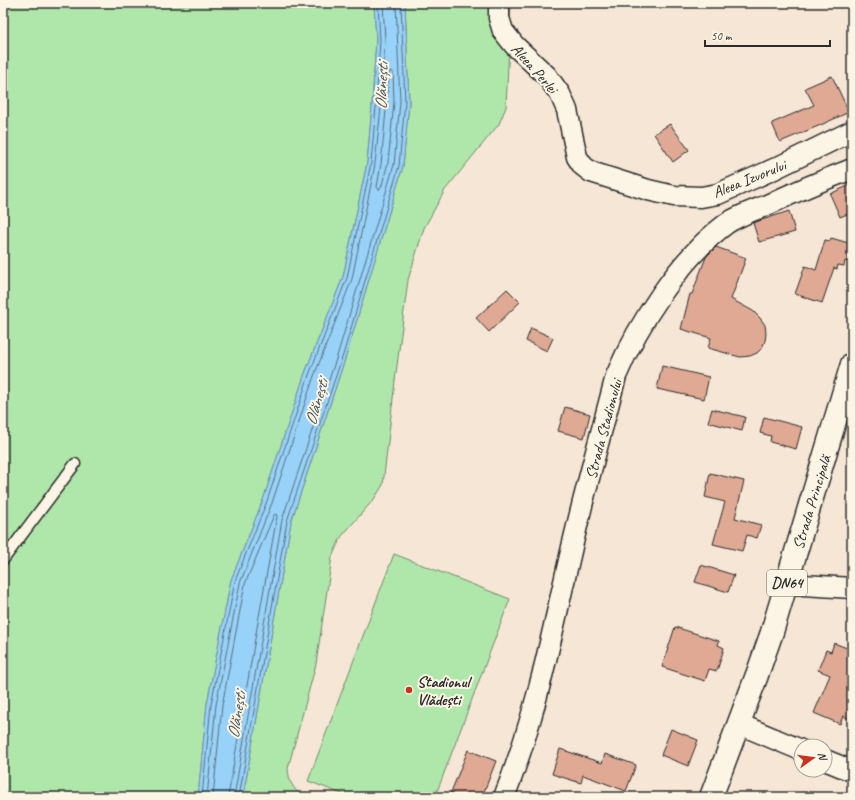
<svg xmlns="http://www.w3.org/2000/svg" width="855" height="800" font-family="Caveat,sans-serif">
	<rect width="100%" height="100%" fill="#f6e6d5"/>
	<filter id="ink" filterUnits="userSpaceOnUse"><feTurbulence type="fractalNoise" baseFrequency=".025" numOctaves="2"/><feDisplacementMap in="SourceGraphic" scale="8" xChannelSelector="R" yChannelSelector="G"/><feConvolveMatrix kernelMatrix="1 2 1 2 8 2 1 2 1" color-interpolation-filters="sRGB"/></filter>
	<g filter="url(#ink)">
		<!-- green -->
		<g fill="#afe7aa" stroke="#6d896a">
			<path d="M3 3H374L376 39 372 106 367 163 343 277 305 373 263 500 231 580 207 704 198 797H3Z"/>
			<path d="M405 3H511L506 107 499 124 445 190 424 228 408 280 395 381 383 485 374 499 341 537 332 557 316 664 288 768C289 783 292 787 303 797H243L291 522 346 356 403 166 409 102Z"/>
			<path d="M394 554 510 599 435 797H350L308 781Z"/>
		</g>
		<!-- water -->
		<path fill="#98d2f8" stroke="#6c8fa6" d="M374 3H405L409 103 403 166 346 356 291 522 243 797H198L207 704 231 580 263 500 305 373 343 277 367 163 372 106 376 39Z"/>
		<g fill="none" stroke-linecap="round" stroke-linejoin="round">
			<!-- shore -->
			<g stroke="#576e7d" stroke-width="1">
				<path d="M390 71 393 72 394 102 388 163 381 188 379 190 377 187 381 164Z"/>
				<path d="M202 797 211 705 235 581 267 501 309 375 347 278 371 163 376 107 380 40 378 3"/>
				<path d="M207 797 216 705 240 583 272 503 314 376 352 279 375 164 381 107 385 40 383 3"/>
				<path d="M213 797 222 706 245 584 274 515 276 514 277 516 255 639 228 797"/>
				<path d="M234 797 282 520 338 353 394 165 400 102 396 3"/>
				<path d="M239 797 287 521 343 355 399 166 405 102 401 3"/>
			</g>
		</g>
		<!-- building -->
		<g fill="#dfa994" stroke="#2b2b2b">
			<path d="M832 76 849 112 823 124 780 142 772 123 814 105 805 88Z"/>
			<path d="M670 124 689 150 673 162 654 134Z"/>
			<path d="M852 184V212L840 217 830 194Z"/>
			<path d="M789 211 795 232 759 242 753 223Z"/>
			<path d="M831 238 852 244V263L845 261 844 266 838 265 837 269 834 268 822 303 795 294 805 266 816 270 825 240 830 241Z"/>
			<path d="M716 247 746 258 731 299 753 311 760 318 765 325 766 333 765 341 762 348 757 353 750 356 740 357 708 348 711 338 681 329 690 294H692L706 257Z"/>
			<path d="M507 289 520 302 489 332 476 318Z"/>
			<path d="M531 328 553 338 547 351 526 341Z"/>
			<path d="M662 366 709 377 704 399 657 389Z"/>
			<path d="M565 407 590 414 584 438 558 431Z"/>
			<path d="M712 409 745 417 742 431 708 422Z"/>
			<path d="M764 417 802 427 796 449 770 442 771 436 760 433Z"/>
			<path d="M710 473 744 481 735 518 761 525 757 538 747 535 742 551 713 544 725 502 705 497Z"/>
			<path d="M701 565 734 575 728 592 695 582Z"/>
			<path d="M675 627 719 641 718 645 724 648 717 671 709 669 705 681 662 667Z"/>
			<path d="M834 643 852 650V720L843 716 840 724 814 713 830 675 818 670 826 650 831 652Z"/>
			<path d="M671 729 698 740 688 766 661 755Z"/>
			<path d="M560 749 602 763 605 754 636 765 626 791 583 775 581 783 552 774Z"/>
			<path d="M468 750 496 761 482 797H449Z"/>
		</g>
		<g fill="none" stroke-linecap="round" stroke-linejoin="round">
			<!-- lane casing -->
			<g stroke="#2b2b2b" stroke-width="13">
				<path id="lane" d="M3 560 75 464"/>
			</g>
			<!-- street casing -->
			<g stroke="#2b2b2b" stroke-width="23">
				<g id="street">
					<path d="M499 3V18L503 31 515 46 547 76 560 94 567 110 577 157 583 166 591 172 648 190 674 196 701 197 718 194 774 169 852 131"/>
					<path d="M787 584 852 588"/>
					<path d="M739 724 801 750"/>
					<path d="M825 760 852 771"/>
					<path d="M504 797C539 710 555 616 577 526 589 476 603 426 616 376 638 324 680 258 726 224 737 216 755 210 767 205 795 192 823 180 852 169"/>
				</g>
			</g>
			<!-- primary casing -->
			<g stroke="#2b2b2b" stroke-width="25">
				<path id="primary" d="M711 797 757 675 772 632 852 364"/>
			</g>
			<!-- lane -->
			<use href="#lane" stroke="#fcf5e5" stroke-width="10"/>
			<!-- street -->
			<use href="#street" stroke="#fcf5e5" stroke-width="20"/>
			<!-- primary -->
			<use href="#primary" stroke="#fcf5e5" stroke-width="22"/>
		</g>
	</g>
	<!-- markers -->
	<circle fill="#c8321e" stroke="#fcf5e5" stroke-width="1.5" cx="409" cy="690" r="4"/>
	<g text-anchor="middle" stroke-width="4" stroke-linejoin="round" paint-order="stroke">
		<!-- shield labels -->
		<rect fill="#fcf5e5" stroke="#6a6863" stroke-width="1" x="767" y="570" width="40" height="26" rx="3"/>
		<g font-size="15" font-weight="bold" fill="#2b2b2b">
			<text x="787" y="588">DN64</text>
		</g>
		<!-- street labels -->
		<g font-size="16" fill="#2b2b2b" stroke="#fcf5e5">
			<text transform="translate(535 68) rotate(48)" y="6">Aleea Perlei</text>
			<text transform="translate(749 178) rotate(-22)" y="6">Aleea Izvorului</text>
			<text transform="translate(603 429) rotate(-75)" y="6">Strada Stadionului</text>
			<text transform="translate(811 502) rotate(-73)" y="6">Strada Principală</text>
		</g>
		<!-- poi labels -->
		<g font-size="16" font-weight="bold" fill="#2b2b2b" stroke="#fcf5e5" text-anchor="start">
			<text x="417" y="687">Stadionul<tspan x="417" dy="18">Vlădești</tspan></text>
		</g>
		<!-- water labels -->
		<g font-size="17" font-style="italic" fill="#46555e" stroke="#fcf5e5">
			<text transform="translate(381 86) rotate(-88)" y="6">Olănești</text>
			<text transform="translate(316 402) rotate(-74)" y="6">Olănești</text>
			<text transform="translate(236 715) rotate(-81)" y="6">Olănești</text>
		</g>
	</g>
	<!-- margin -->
	<rect width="855" height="800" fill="none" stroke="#fcf5e5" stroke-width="16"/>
	<rect x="8" y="8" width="839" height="784" fill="none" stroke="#2b2b2b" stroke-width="1.5" filter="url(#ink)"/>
	<!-- north arrow -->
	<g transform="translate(813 758) rotate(76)"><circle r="19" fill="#fcf5e5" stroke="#a8a49b"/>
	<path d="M0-3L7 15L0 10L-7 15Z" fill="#c8321e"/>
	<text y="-6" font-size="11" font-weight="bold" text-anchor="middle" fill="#2b2b2b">N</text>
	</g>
	<!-- scale -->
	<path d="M705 40v6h125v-6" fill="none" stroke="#2b2b2b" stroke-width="2"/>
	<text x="711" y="40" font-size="12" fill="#2b2b2b" stroke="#fcf5e5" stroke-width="3" paint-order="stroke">50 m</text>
</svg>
